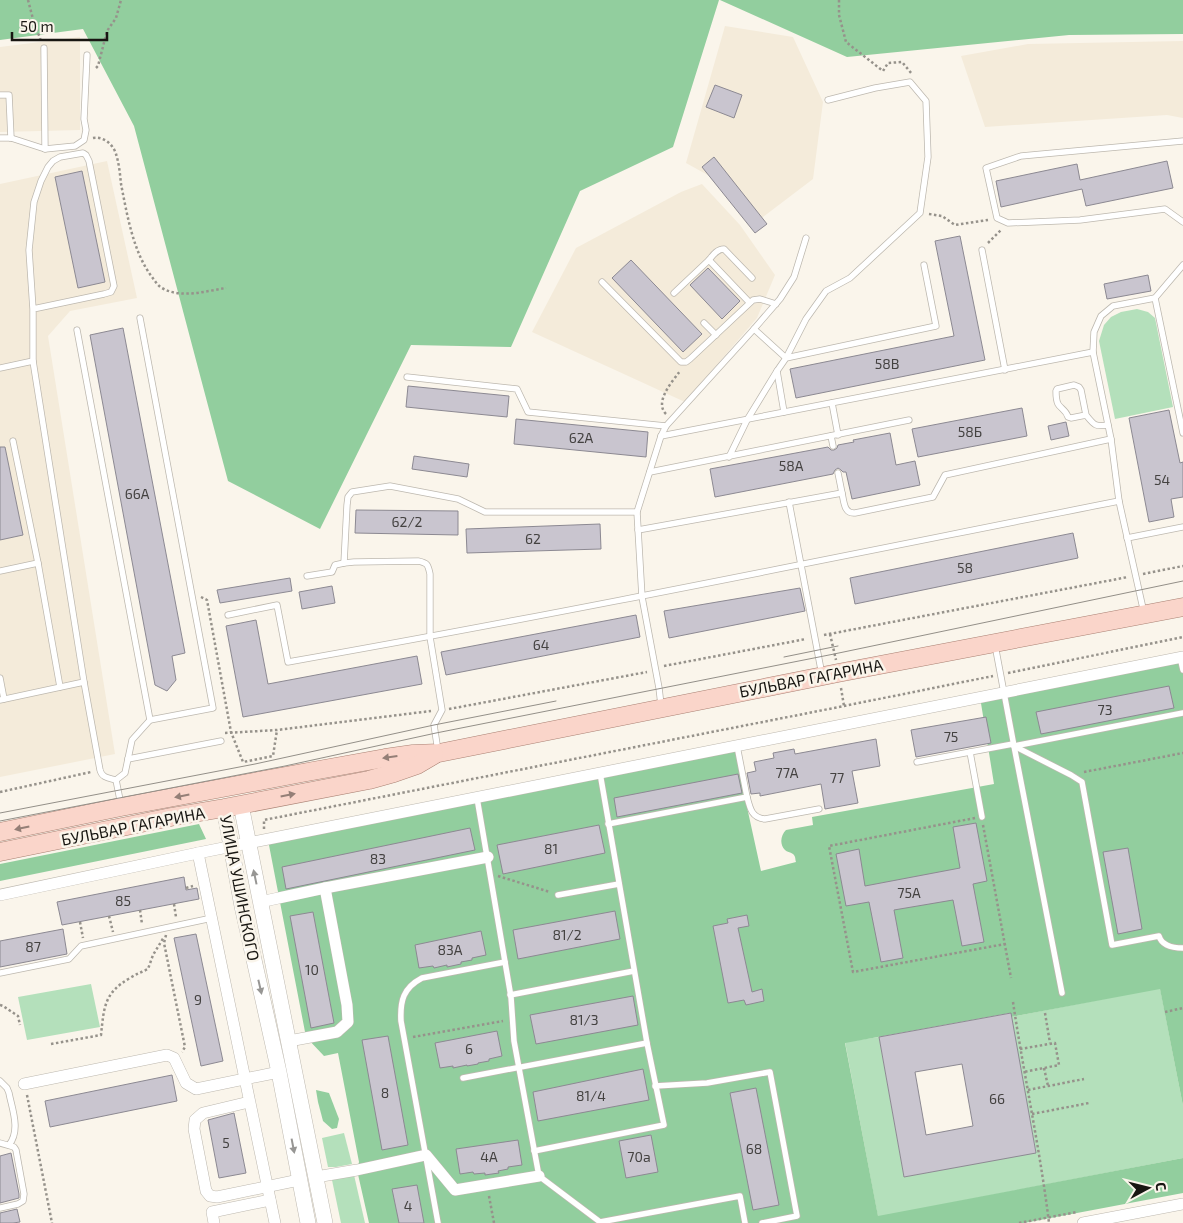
<svg xmlns="http://www.w3.org/2000/svg" width="1183" height="1223" font-family="'Exo 2',sans-serif">
	<rect width="100%" height="100%" fill="#faf5eb"/>
	<!-- built -->
	<g fill="#f4ebda">
		<path d="M725 26 793 37 823 102 813 179 750 227 715 179 686 163Z"/>
		<path d="M80 37V130L0 132V47Z"/>
		<path d="M1183 41V118L1167 115 985 127 961 56 1028 44Z"/>
		<path d="M107 161 137 298 70 311 48 336 115 754 0 777V184Z"/>
		<path d="M702 184 740 225 775 275 757 318 685 402 532 332 576 248 681 192Z"/>
	</g>
	<!-- green -->
	<g fill="#b4e0bb">
		<path d="M1137 309 1148 312 1155 318 1173 407 1115 419 1099 341 1104 325 1111 317 1121 312Z"/>
		<path d="M91 984 100 1027 27 1040 18 997Z"/>
		<path d="M1160 988 1183 1106V1158L878 1217 845 1042 879 1037 904 1177 1036 1152 1011 1017Z"/>
		<path d="M344 1133 352 1164 336 1167H328L322 1138Z"/>
		<path d="M354 1175 365 1223H341L332 1180Z"/>
	</g>
	<!-- forest -->
	<g fill="#92ce9e">
		<path d="M0 0H719L673 147 580 191 511 347 411 345 320 529 228 481 134 126 83 29 0 40Z"/>
		<path d="M720 0H1183V34L1069 35 847 57Z"/>
		<path d="M1183 657V1106L1160 989 1011 1017 1010 1013 845 1043 878 1216 1183 1158V1193L1024 1223H369L357 1170 359 1162 338 1053 324 1056 306 1037 268 840 735 746 745 798 761 871 796 862C795 859 796 857 793 854 790 852 787 852 785 850 779 844 781 835 786 830L813 825 812 817 994 784 980 697Z"/>
		<path d="M199 824 206 839 0 881V864Z"/>
		<path d="M316 1090 329 1093 339 1119 337 1128 332 1129 323 1121 318 1102Z"/>
	</g>
	<!-- building -->
	<g fill="#c9c5cf" stroke="#8c8992" fill-rule="evenodd">
		<path d="M715 85 742 95 734 118 706 107Z"/>
		<path d="M714 157 767 224 755 233 702 167Z"/>
		<path d="M1167 161 1173 188 1086 206 1082 189 1001 207 996 181 1077 164 1080 180Z"/>
		<path d="M82 171 105 282 78 288 55 177Z"/>
		<path d="M960 236 985 360 796 398 790 369 954 336 935 241Z"/>
		<path d="M631 260 702 334 683 352 612 278Z"/>
		<path d="M708 268 740 301 722 319 690 285Z"/>
		<path d="M1148 275 1151 291 1107 299 1104 284Z"/>
		<path d="M123 328 185 653 172 656 176 680 167 691 155 685 90 335Z"/>
		<path d="M408 386 509 396 507 417 406 407Z"/>
		<path d="M1022 408 1027 436 918 457 912 429Z"/>
		<path d="M1169 410 1180 463 1183 462V497L1171 499 1174 517 1149 522 1129 418Z"/>
		<path d="M516 419 648 432 646 457 514 444Z"/>
		<path d="M1066 422 1069 436 1051 440 1048 426Z"/>
		<path d="M890 433 896 465 915 461 920 485 852 499 846 472H843L841 470 838 468 835 470 833 474 715 497 710 469 828 447 831 450H834L837 448 838 445 854 442 853 440Z"/>
		<path d="M0 447H5L23 535 0 540Z"/>
		<path d="M414 456 469 464 467 477 412 469Z"/>
		<path d="M356 510 458 511V535L355 533Z"/>
		<path d="M600 524 601 549 467 553 466 529Z"/>
		<path d="M1073 533 1078 558 855 604 850 578Z"/>
		<path d="M290 578 292 591 220 603 217 590Z"/>
		<path d="M332 586 335 603 302 609 299 592Z"/>
		<path d="M800 588 805 611 669 638 664 611Z"/>
		<path d="M636 615 640 637 446 675 441 652Z"/>
		<path d="M256 620 268 684 417 656 422 684 243 717 226 626Z"/>
		<path d="M1169 686 1174 708 1041 734 1036 712Z"/>
		<path d="M986 717 991 743 916 757 911 730Z"/>
		<path d="M876 739 880 766 852 771 858 803 825 809 821 784 760 796V793L751 794 747 773 756 771 754 762 774 758 773 753 794 749 795 754Z"/>
		<path d="M738 774 742 793 617 817 614 798Z"/>
		<path d="M976 823 987 881 973 884 984 942 962 946 953 900 894 910 903 958 881 962 869 902 846 906 836 854 859 849 865 886 960 868 953 827Z"/>
		<path d="M599 825 605 853 503 874 497 845Z"/>
		<path d="M470 828 475 850 286 889 282 867Z"/>
		<path d="M1128 848 1142 929 1118 934 1103 852Z"/>
		<path d="M184 877 186 890 197 888 199 899 62 925 57 902Z"/>
		<path d="M615 911 620 939 518 959 513 930Z"/>
		<path d="M313 912 334 1023 311 1028 290 916Z"/>
		<path d="M747 915 749 926 738 928 752 992 762 989 764 1001 746 1005 744 1000 728 1003 713 926 728 923 727 919Z"/>
		<path d="M63 929 67 954 0 967V941Z"/>
		<path d="M481 931 486 955 472 958V960L461 962V964L447 967V965L434 968 433 966 419 968 415 945Z"/>
		<path d="M196 934 223 1061 201 1066 174 938Z"/>
		<path d="M633 996 638 1025 536 1044 530 1015Z"/>
		<path d="M1011 1013 1036 1153 904 1177 879 1037ZM962 1064 973 1126 926 1135 915 1072Z"/>
		<path d="M497 1031 502 1056 489 1059V1061L478 1063V1064L467 1066V1065L453 1068V1066L440 1068 435 1043Z"/>
		<path d="M388 1036 408 1145 382 1150 362 1040Z"/>
		<path d="M643 1069 649 1100 538 1121 533 1092Z"/>
		<path d="M172 1075 177 1101 50 1127 45 1101Z"/>
		<path d="M756 1088 779 1205 753 1210 730 1093Z"/>
		<path d="M234 1113 246 1173 219 1178 208 1120Z"/>
		<path d="M651 1135 658 1172 626 1178 619 1141Z"/>
		<path d="M518 1140 522 1165 508 1167V1169L498 1171 499 1173 485 1175V1173L474 1174 473 1172 460 1174 456 1149Z"/>
		<path d="M11 1153 19 1194V1198L0 1203V1156Z"/>
		<path d="M417 1185 424 1223H399L392 1189Z"/>
		<path d="M17 1209 20 1222 13 1223H0V1213Z"/>
	</g>
	<g fill="none" stroke-linecap="round" stroke-linejoin="round">
		<!-- lane casing -->
		<g stroke="#bdb8af" stroke-width="7">
			<g id="lane">
				<path d="M44 48 45 149"/>
				<path d="M0 95H9L11 138"/>
				<path d="M0 138H11L45 149 75 146 84 140 86 130 84 119 87 55"/>
				<path d="M1183 141 1021 156 986 168 997 218 1008 223 1080 220 1165 209 1183 222"/>
				<path d="M806 238 794 277 780 299 754 329 786 358 806 319 826 291 850 278 920 213 928 157 926 101 910 82 875 88 828 100"/>
				<path d="M982 250 1005 370"/>
				<path d="M709 260C713 255 717 249 724 249L752 278"/>
				<path d="M602 282 681 362H686L690 359 753 300 760 299 776 304"/>
				<path d="M674 293 709 260 749 302"/>
				<path d="M1155 298 1183 433"/>
				<path d="M33 309 104 294 111 292 114 286 89 161 86 155 83 153 60 157 53 161 48 167 41 181 34 202 29 250 33 309V361L84 682 100 770C102 778 109 778 116 780"/>
				<path d="M704 323 716 335"/>
				<path d="M77 330 150 720 213 708 140 318"/>
				<path d="M0 368 33 361"/>
				<path d="M407 377 517 389 528 412 666 426"/>
				<path d="M832 403 838 435"/>
				<path d="M784 412 777 371 786 358 936 326 924 265"/>
				<path d="M1086 415 1081 390 1079 387 1074 385 1057 389 1056 391C1056 395 1056 400 1058 404 1061 409 1066 410 1068 417L1071 418 1086 415C1094 425 1095 427 1108 425"/>
				<path d="M661 436 1093 352"/>
				<path d="M831 436 833 446"/>
				<path d="M13 441 38 563 60 687"/>
				<path d="M729 457 747 420 777 371"/>
				<path d="M650 472 909 420"/>
				<path d="M838 473 842 493"/>
				<path d="M789 502 822 675"/>
				<path d="M638 530 842 493C844 502 844 514 855 513L933 497 945 475 1111 439"/>
				<path d="M1127 538 1183 527"/>
				<path d="M0 571 38 563"/>
				<path d="M307 576 332 572 335 565 344 563"/>
				<path d="M1144 613 1119 501 1111 439 1093 352 1094 332 1101 316 1113 306 1155 298 1183 265"/>
				<path d="M228 615 277 605 288 662C566 613 842 556 1119 501"/>
				<path d="M995 645 1014 746 1183 713"/>
				<path d="M1180 657 1183 670"/>
				<path d="M0 678 4 699"/>
				<path d="M0 700 84 682"/>
				<path d="M661 705 659 688 642 597 637 512 661 436 666 426 754 329"/>
				<path d="M1014 746 1071 775 1082 782 1112 945 1159 936C1162 946 1174 948 1183 948"/>
				<path d="M1014 746 1062 993"/>
				<path d="M438 751 434 725 442 710 430 637V574C428 565 428 563 418 561L354 562 344 563 347 505 348 497 352 492 390 486 458 499 485 512H637"/>
				<path d="M970 752 982 817"/>
				<path d="M128 759 221 741"/>
				<path d="M917 762 1013 744"/>
				<path d="M747 797C750 809 752 818 765 819L819 809"/>
				<path d="M477 798 511 997 514 1041 539 1176 600 1222 740 1196 745 1223"/>
				<path d="M121 805 116 780 125 773 132 740 150 720"/>
				<path d="M608 824 747 797 737 746"/>
				<path d="M558 895 619 884"/>
				<path d="M0 973 69 959 81 946 212 918"/>
				<path d="M510 995 634 971"/>
				<path d="M463 1078 647 1043"/>
				<path d="M0 1081 7 1088 9 1093C12 1109 21 1130 9 1145"/>
				<path d="M655 1086 707 1083 770 1072 797 1216 762 1223"/>
				<path d="M0 1143 14 1147 16 1150 24 1194 23 1201 18 1204 0 1208"/>
				<path d="M534 1151 664 1125 647 1043 600 773"/>
				<path d="M438 1223 401 1021C400 1001 403 988 422 978L505 962"/>
			</g>
		</g>
		<!-- street casing -->
		<g stroke="#bdb8af" stroke-width="12">
			<g id="street">
				<path d="M198 853 275 1223"/>
				<path d="M0 895 198 853 1183 657"/>
				<path d="M260 902 325 888 488 857"/>
				<path d="M289 1041 337 1032 348 1022 347 1005 325 888"/>
				<path d="M24 1084 167 1055 174 1058 186 1083 196 1089 279 1072"/>
				<path d="M249 1102 203 1113 195 1120 194 1129 206 1191 210 1196 217 1197 299 1180"/>
				<path d="M316 1177 357 1170 426 1155 455 1190 539 1176"/>
				<path d="M214 1223 212 1212 270 1200"/>
				<path d="M1083 1223 1183 1204"/>
			</g>
		</g>
		<!-- secondary casing -->
		<g stroke="#bdb8af" stroke-width="16">
			<g id="secondary">
				<path d="M241 805 325 1223"/>
				<path d="M224 808 242 906 279 1072 308 1223"/>
			</g>
		</g>
		<!-- primary casing -->
		<g stroke="#a98073" stroke-width="19">
			<g id="primary">
				<path d="M0 832 121 807 302 773 385 758 413 754 439 753 838 673 1183 607"/>
				<path d="M0 852 171 817 224 808 369 780 394 773 417 765 434 755"/>
			</g>
		</g>
		<!-- path -->
		<g stroke="#96928b" stroke-width="2.5" stroke-dasharray="2.5 2.5" stroke-linecap="butt">
			<path d="M28 0 33 19 41 41"/>
			<path d="M839 0V15L846 42 883 71 888 63 902 62 912 74"/>
			<path d="M96 68 98 66 107 31 116 18 121 0"/>
			<path d="M93 138C103 136 113 144 116 154 119 163 120 174 121 184 127 214 133 252 152 277 155 281 158 286 162 288 181 299 206 291 226 288"/>
			<path d="M929 214 942 216 955 225 988 220"/>
			<path d="M988 243 1002 229"/>
			<path d="M666 414C654 402 672 382 680 371"/>
			<path d="M1143 574 1183 566"/>
			<path d="M201 597 207 600 231 732 243 762 273 756 277 730"/>
			<path d="M830 634 836 660"/>
			<path d="M824 635 1128 577"/>
			<path d="M664 666 806 639"/>
			<path d="M1008 673 1183 637"/>
			<path d="M841 688 844 706"/>
			<path d="M449 709 647 672"/>
			<path d="M225 733 277 730 431 711"/>
			<path d="M1084 772 1183 753"/>
			<path d="M0 792 91 772"/>
			<path d="M975 818 829 846 853 972 1005 944"/>
			<path d="M983 825 1011 978"/>
			<path d="M264 829V820L844 706 993 676"/>
			<path d="M498 876 550 892"/>
			<path d="M186 888 193 886"/>
			<path d="M174 904 176 917"/>
			<path d="M140 910 142 924"/>
			<path d="M109 916 113 932"/>
			<path d="M80 922 83 938"/>
			<path d="M166 935 164 943 185 1047 182 1052"/>
			<path d="M1013 1002C1024 1076 1040 1149 1049 1223"/>
			<path d="M0 1005 3 1006 18 1016 20 1025"/>
			<path d="M1165 1012 1183 1008"/>
			<path d="M1045 1013 1050 1043"/>
			<path d="M413 1037 503 1021"/>
			<path d="M51 1044 101 1035C104 1007 104 993 130 978 136 974 142 972 148 969L153 955 164 937"/>
			<path d="M1020 1049 1055 1043 1059 1065 1024 1072"/>
			<path d="M1044 1068 1048 1086"/>
			<path d="M1028 1090 1084 1079"/>
			<path d="M27 1095 52 1223"/>
			<path d="M1032 1114 1089 1103"/>
			<path d="M489 1196 494 1223"/>
			<path d="M1019 1223 1077 1212"/>
		</g>
		<!-- lane -->
		<use href="#lane" stroke="#fff" stroke-width="5.5"/>
		<!-- street -->
		<use href="#street" stroke="#fff" stroke-width="11"/>
		<!-- secondary -->
		<use href="#secondary" stroke="#fff" stroke-width="15"/>
		<!-- primary -->
		<use href="#primary" stroke="#fad5ca" stroke-width="18"/>
		<!-- tram -->
		<g stroke="#938f88" stroke-width="1">
			<path d="M784 657 838 646"/>
			<path d="M0 813 255 764 434 725 556 701"/>
			<path d="M0 821 285 766 436 733 834 654 1183 581"/>
		</g>
	</g>
	<!-- one-way arrows -->
	<defs><path id="oneway-solid" d="M-6-.8H1V-3.2L6.5 0L1 3.2V.8H-6Z" transform="scale(1.25)"/></defs>
	<g fill="#947f77">
		<use href="#oneway-solid" transform="translate(390 757) rotate(172)"/>
		<use href="#oneway-solid" transform="translate(288 795) rotate(-11)"/>
		<use href="#oneway-solid" transform="translate(182 796) rotate(169)"/>
		<use href="#oneway-solid" transform="translate(22 828) rotate(168)"/>
	</g>
	<g fill="#979694">
		<use href="#oneway-solid" transform="translate(255 877) rotate(-102)"/>
		<use href="#oneway-solid" transform="translate(260 987) rotate(77)"/>
		<use href="#oneway-solid" transform="translate(293 1146) rotate(79)"/>
	</g>
	<g text-anchor="middle" stroke-width="5" stroke-linejoin="round" paint-order="stroke">
		<!-- number labels -->
		<g font-size="14" fill="#444241">
			<text x="887" y="369">58В</text>
			<text x="970" y="437">58Б</text>
			<text x="581" y="443">62А</text>
			<text x="791" y="471">58А</text>
			<text x="1162" y="485">54</text>
			<text x="137" y="499">66А</text>
			<text x="407" y="527">62/2</text>
			<text x="533" y="544">62</text>
			<text x="965" y="573">58</text>
			<text x="541" y="650">64</text>
			<text x="1105" y="715">73</text>
			<text x="951" y="742">75</text>
			<text x="787" y="778">77А</text>
			<text x="837" y="783">77</text>
			<text x="551" y="854">81</text>
			<text x="378" y="864">83</text>
			<text x="909" y="898">75А</text>
			<text x="123" y="906">85</text>
			<text x="567" y="940">81/2</text>
			<text x="33" y="952">87</text>
			<text x="450" y="955">83А</text>
			<text x="312" y="975">10</text>
			<text x="198" y="1005">9</text>
			<text x="584" y="1025">81/3</text>
			<text x="469" y="1054">6</text>
			<text x="385" y="1098">8</text>
			<text x="591" y="1101">81/4</text>
			<text x="997" y="1104">66</text>
			<text x="226" y="1148">5</text>
			<text x="754" y="1154">68</text>
			<text x="489" y="1162">4А</text>
			<text x="639" y="1162">70а</text>
			<text x="408" y="1211">4</text>
		</g>
		<!-- street labels -->
		<g font-size="16" fill="#181612" stroke="#faf5eb">
			<text transform="translate(811 678) rotate(-11)" y="6">БУЛЬВАР ГАГАРИНА</text>
			<text transform="translate(133 826) rotate(-11)" y="6">БУЛЬВАР ГАГАРИНА</text>
			<text transform="translate(240 888) rotate(79)" y="6">УЛИЦА УШИНСКОГО</text>
		</g>
	</g>
	<!-- north arrow -->
	<g transform="translate(1148 1188) rotate(83)" stroke="#faf5eb" stroke-width="4" paint-order="stroke">
	<path d="M0-4L9 19L0 12L-9 19Z" fill="#181612"/>
	<text y="-8" font-size="14" font-weight="bold" text-anchor="middle" fill="#181612">С</text>
	</g>
	<!-- scale -->
	<path d="M12 32v8h95v-8" fill="none" stroke="#181612" stroke-width="2.5"/>
	<text x="20" y="32" font-size="15" fill="#181612" stroke="#faf5eb" stroke-width="4" paint-order="stroke">50 m</text>
</svg>
